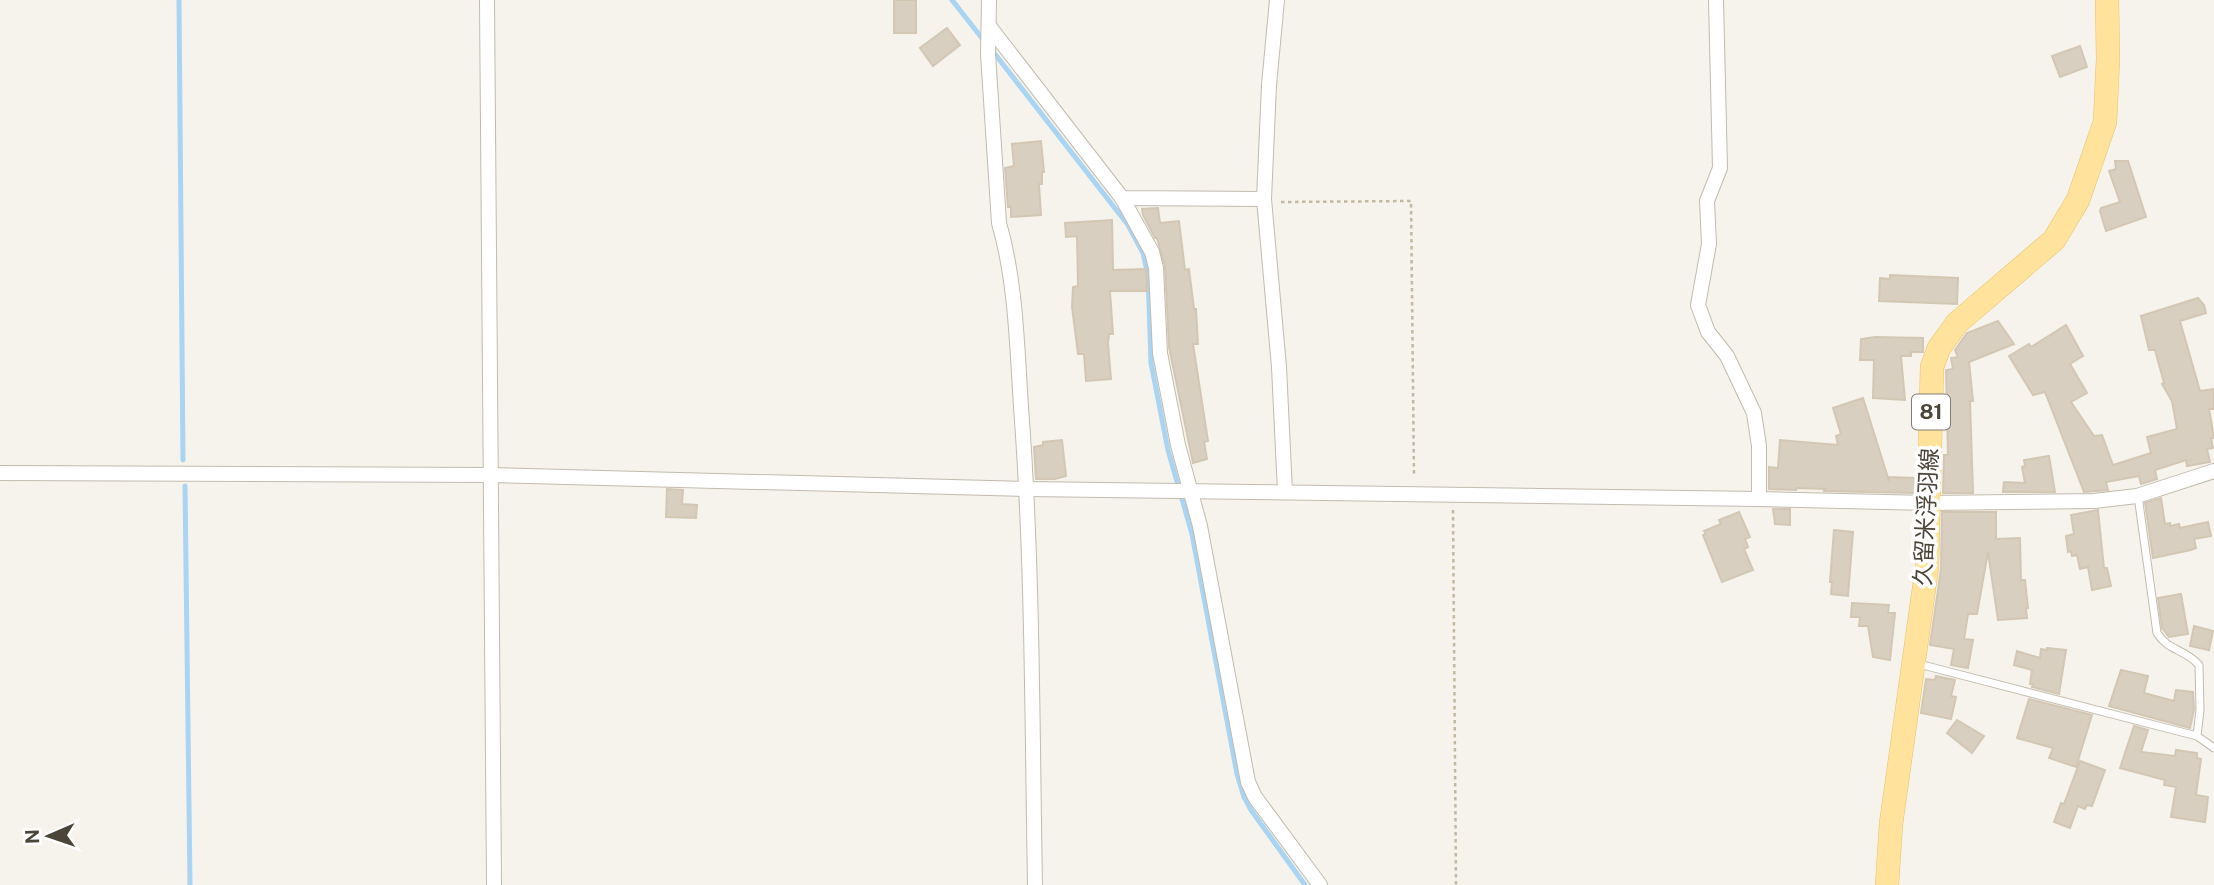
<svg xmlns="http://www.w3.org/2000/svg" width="2214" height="885" font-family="'Public Sans','Noto Sans JP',sans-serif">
	<rect width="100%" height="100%" fill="#f6f3ec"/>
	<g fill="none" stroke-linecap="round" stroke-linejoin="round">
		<!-- stream -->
		<g stroke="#a9d4f2" stroke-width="5">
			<path d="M179 0 183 460"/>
			<path d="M952 0 985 42"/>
			<path d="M991 49 1128 225 1143 253 1148 275 1151 363 1168 450 1192 534 1237 774 1244 797 1251 810 1305 885"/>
			<path d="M185 486 190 885"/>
		</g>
	</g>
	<!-- building -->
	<g fill="#d8cfc1" stroke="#d3c7b4" stroke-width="2">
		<rect x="894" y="0" width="22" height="33"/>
		<path d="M947 28 960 45 933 66 920 48Z"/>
		<path d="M2080 46 2087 67 2060 77 2052 56Z"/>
		<path d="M1041 141 1044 172H1042V184H1039L1041 215 1011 217V207H1008L1005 168 1014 166 1012 144Z"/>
		<path d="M2115 161H2128L2146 217 2106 231 2100 211 2101 208 2120 202 2109 171 2116 169Z"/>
		<path d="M1158 208 1160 223 1179 221 1185 270 1189 269 1194 309H1196L1198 344H1193L1208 441 1204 442 1207 459 1193 463 1169 347 1165 266 1157 238H1155L1143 215 1142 209Z"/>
		<path d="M1112 220 1113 270 1146 269 1147 291H1110L1113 334H1109L1108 343 1111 379 1086 381 1084 354H1078L1072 307 1073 287 1078 286 1077 236 1066 237 1065 223Z"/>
		<path d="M1890 275 1958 278 1957 304 1879 301 1880 278 1890 279Z"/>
		<path d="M2198 298 2204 305 2206 313 2180 321 2200 391 2214 389V409H2209L2214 438H2211L2213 448 2207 449 2210 462 2187 466 2186 460 2155 470 2157 479 2141 484 2139 476 2106 482 2108 490 2084 492 2045 392 2033 395 2009 356 2029 344 2031 347 2066 325 2083 356 2070 364 2087 393 2071 402 2094 436 2102 435 2113 465 2151 453 2147 437 2177 429 2172 401 2162 384 2164 383 2155 350H2149L2141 316Z"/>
		<path d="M1998 321 2014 344 1969 362 1973 401H1970L1973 493H1943L1944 455H1948L1946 370 1953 369 1951 358 1958 357 1955 350 1967 333Z"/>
		<path d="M1875 337 1923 338V352H1911V356H1901L1905 400 1873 398 1874 360H1860L1861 339Z"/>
		<path d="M1863 398 1889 481V477L1915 478V493L1824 491 1825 489 1796 488V490L1769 489V467L1778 468 1780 440 1838 445 1836 436 1841 434 1833 408Z"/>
		<path d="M1062 440 1066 476 1055 479H1036L1034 447 1043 445V442Z"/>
		<path d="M2049 456 2055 492H2003L2004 482 2025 483 2022 467 2025 466 2024 460Z"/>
		<path d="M667 489 683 490 682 504 697 505 696 518 666 517Z"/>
		<path d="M2161 498 2165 524 2170 523V526L2179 524 2180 528 2208 522 2211 536 2194 539 2196 548 2191 550 2153 558 2145 503Z"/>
		<path d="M1773 509H1790V525L1775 524Z"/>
		<path d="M2098 510 2104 568H2107L2111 586 2092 590 2088 567 2080 569 2077 555 2072 556 2071 551 2068 552 2066 536 2074 534 2071 515Z"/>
		<path d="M1739 512 1750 537 1745 539 1748 547 1744 549 1753 570 1722 582 1703 535 1706 534 1704 531 1721 524 1719 520Z"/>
		<path d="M1942 512H1996V539L2020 538 2021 580H2025L2028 608H2026L2027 618 1998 620 1988 552 1977 614H1968L1964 639 1973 640 1968 668 1951 665 1954 649 1930 645 1941 569Z"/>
		<path d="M1834 530 1853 532 1848 596 1831 594 1832 582H1830Z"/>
		<path d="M2181 594 2188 634 2169 637 2162 628 2158 598Z"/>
		<path d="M1852 603 1889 605 1888 613H1895L1890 660 1873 657 1868 626H1859L1860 617H1851Z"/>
		<path d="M2194 626 2213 631 2209 650 2190 646Z"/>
		<path d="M2047 648 2066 650 2059 694 2032 687 2033 684H2030L2032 670 2014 665 2017 651 2040 658 2041 649 2047 650Z"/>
		<path d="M2121 670 2148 676 2144 693 2174 701 2176 690 2193 692 2194 710 2190 728 2109 706Z"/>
		<path d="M1936 676 1955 680 1951 696 1956 697 1951 719 1921 713 1926 679 1935 680Z"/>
		<path d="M2029 699 2092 715 2076 767 2049 758 2053 748 2017 738Z"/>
		<path d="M1957 720 1984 736 1972 753 1947 733Z"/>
		<path d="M2134 726 2148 730 2141 752 2175 756 2176 750 2197 753V758L2201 759 2196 795 2208 797 2205 822 2171 817 2176 787 2164 785 2165 780 2120 768Z"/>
		<path d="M2080 761 2105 770 2092 806 2087 805 2085 809 2078 806 2070 828 2054 822 2061 803 2064 804Z"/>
	</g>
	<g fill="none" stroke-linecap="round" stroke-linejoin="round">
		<!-- service casing -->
		<g stroke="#c2bbae" stroke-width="9">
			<g id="service">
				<path d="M1915 663 2197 736 2200 710 2199 665C2184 648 2169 652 2157 633L2138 496"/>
				<path d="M2197 736 2214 748"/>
			</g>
		</g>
		<!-- minor casing -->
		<g stroke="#c2bbae" stroke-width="16">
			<g id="minor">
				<path d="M487 0 494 885"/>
				<path d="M989 0 988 54 999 223C1016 282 1017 346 1021 407 1033 566 1032 726 1035 885"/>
				<path d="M1277 0 1269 85 1264 199 1279 367 1285 492"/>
				<path d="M1716 0 1720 168 1707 201 1709 244 1698 305 1708 332 1727 356 1754 413 1759 446V499"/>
				<path d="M989 26 1122 198 1264 199"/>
				<path d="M1122 198 1152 252 1156 268 1160 353 1178 445 1200 526 1248 782 1255 797 1320 885"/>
				<path d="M0 473 490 475 1027 489 1759 499 1928 503 2094 501 2137 496 2214 471"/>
			</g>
		</g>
		<!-- primary casing -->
		<g stroke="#e6c16a" stroke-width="24">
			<path id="primary" d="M1887 885 1891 824 1927 567 1932 367 1939 348 1957 323 2054 240 2078 200 2105 122 2108 59 2107 0"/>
		</g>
		<!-- path -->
		<g stroke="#c4b79f" stroke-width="2.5" stroke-dasharray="3.5 3.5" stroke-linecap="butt">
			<path d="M1281 202 1411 201 1414 477"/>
			<path d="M1453 510 1456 885"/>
		</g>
		<!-- service -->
		<use href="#service" stroke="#fff" stroke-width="7"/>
		<!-- minor -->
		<use href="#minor" stroke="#fff" stroke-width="14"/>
		<!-- primary -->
		<use href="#primary" stroke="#ffe39c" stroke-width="23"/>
	</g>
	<g text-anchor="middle" stroke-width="7" stroke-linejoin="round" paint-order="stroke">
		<!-- shield labels -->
		<rect fill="#fff" stroke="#817c74" stroke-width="2" x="1912" y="394.5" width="38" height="35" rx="5"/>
		<g font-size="21" font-weight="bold" fill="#4b4439">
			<text x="1931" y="419">81</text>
		</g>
		<!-- street labels -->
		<g font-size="23" fill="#4b4439" stroke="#fff">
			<text transform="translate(1926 517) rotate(-87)" y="8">久留米浮羽線</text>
		</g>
	</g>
	<!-- north arrow -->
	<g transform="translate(49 836) rotate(268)" stroke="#ffffff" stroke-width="5" paint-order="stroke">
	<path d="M0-5L12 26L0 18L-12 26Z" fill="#4b4439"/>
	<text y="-10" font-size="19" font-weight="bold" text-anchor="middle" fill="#4b4439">N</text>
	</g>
</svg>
